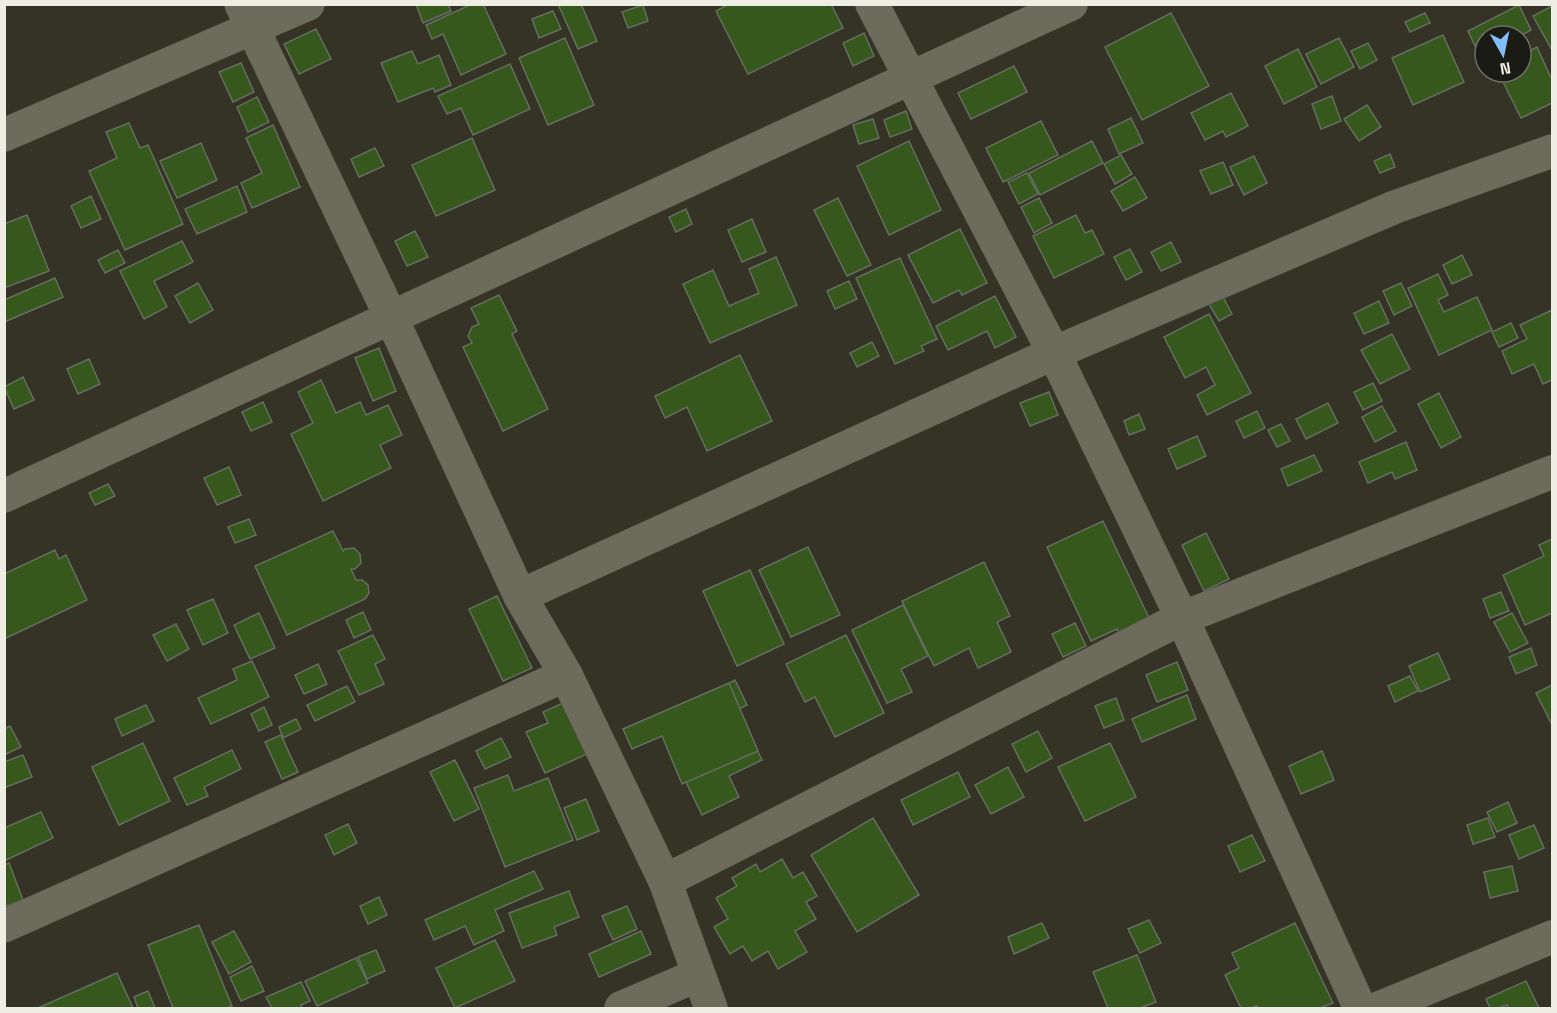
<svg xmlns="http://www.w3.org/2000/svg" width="1557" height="1013" font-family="'Space Grotesk',sans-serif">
	<rect width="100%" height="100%" fill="#343326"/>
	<!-- building -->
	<g fill="#36581c" stroke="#656e60" stroke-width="1.5">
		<path d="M416 4H448L451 11 423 23Z"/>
		<path d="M472 4H483L506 54 461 75 443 34 432 39 426 25Z"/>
		<path d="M558 4H581L597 41 578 49Z"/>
		<path d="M729 4H831L843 28 748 74 716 11Z"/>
		<path d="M643 5 648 21 628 28 622 12Z"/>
		<path d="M1519 5 1531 30 1520 36H1485V53L1480 56 1468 31Z"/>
		<path d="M1552 6V50L1533 16Z"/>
		<path d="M553 11 561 29 539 38 532 19Z"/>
		<path d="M1171 13 1209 86 1142 120 1105 47Z"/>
		<path d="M1425 13 1430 23 1410 32 1405 22Z"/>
		<path d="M316 29 331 59 299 74 284 44Z"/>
		<path d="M864 33 874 56 853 66 843 43Z"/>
		<path d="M1443 35 1464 82 1413 105 1392 58Z"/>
		<path d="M565 38 594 105 548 125 519 58Z"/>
		<path d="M1339 38 1354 67 1321 84 1306 54Z"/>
		<path d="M1368 43 1377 60 1360 69 1351 51Z"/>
		<path d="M1537 47 1552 80V103L1521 118 1498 72H1521V55Z"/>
		<path d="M1298 49 1317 87 1284 104 1265 66Z"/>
		<path d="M412 51 418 64 439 55 451 85 435 92 433 88 398 102 381 63Z"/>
		<path d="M241 63 254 92 233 102 219 72Z"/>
		<path d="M510 64 530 109 473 135 461 108 447 114 438 96Z"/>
		<path d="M1014 66 1027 92 971 119 958 93Z"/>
		<path d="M1231 93 1248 126 1226 137 1223 131 1205 140 1191 113Z"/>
		<path d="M1332 96 1341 121 1321 129 1312 104Z"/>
		<path d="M257 97 269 122 248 132 237 107Z"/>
		<path d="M1367 105 1381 127 1359 141 1344 119Z"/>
		<path d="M906 111 912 129 890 137 884 120Z"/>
		<path d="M1131 118 1143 143 1119 154 1108 129Z"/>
		<path d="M873 119 879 138 859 144 853 125Z"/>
		<path d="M1041 121 1058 155 1003 182 986 148Z"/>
		<path d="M129 123 140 148 148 145 183 224 125 250 89 171 117 158 106 132Z"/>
		<path d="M273 125 300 187 252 208 241 183 262 173 246 138Z"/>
		<path d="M472 138 495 190 436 216 412 165Z"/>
		<path d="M909 141 941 210 889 235 857 166Z"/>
		<path d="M1092 141 1103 163 1040 195 1029 173Z"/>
		<path d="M201 143 217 180 177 198 160 161Z"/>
		<path d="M375 148 384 166 359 177 351 159Z"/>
		<path d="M1390 154 1395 167 1380 173 1374 161Z"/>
		<path d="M1121 155 1132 174 1115 184 1104 164Z"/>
		<path d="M1254 156 1267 183 1244 195 1230 167Z"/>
		<path d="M1223 162 1233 185 1211 194 1200 171Z"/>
		<path d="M1027 173 1038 194 1019 204 1008 182Z"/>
		<path d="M1135 177 1147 198 1123 211 1111 191Z"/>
		<path d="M237 186 247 212 197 234 185 209Z"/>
		<path d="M91 196 101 219 81 228 71 206Z"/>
		<path d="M838 198 871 265 847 276 814 210Z"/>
		<path d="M1039 198 1052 223 1034 233 1021 207Z"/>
		<path d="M686 209 692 224 676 232 669 217Z"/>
		<path d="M27 215 49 271 4 288V224Z"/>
		<path d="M1076 215 1085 233 1092 230 1104 254 1054 278 1033 236Z"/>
		<path d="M752 219 766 252 742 262 728 230Z"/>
		<path d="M960 229 987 283 962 295 959 290 933 303 908 255Z"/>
		<path d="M415 231 428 257 407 266 395 241Z"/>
		<path d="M182 241 193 262 154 281 167 307 144 319 120 271Z"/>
		<path d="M1171 242 1181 262 1161 271 1151 252Z"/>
		<path d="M1130 249 1142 272 1126 280 1114 257Z"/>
		<path d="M118 250 125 263 105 273 98 260Z"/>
		<path d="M1462 255 1472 275 1452 284 1443 265Z"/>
		<path d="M776 257 797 305 710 343 683 284 713 270 729 306 759 293 749 269Z"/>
		<path d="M900 258 937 339 921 346 924 351 895 364 856 278Z"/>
		<path d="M1438 274 1448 295 1438 300 1444 312 1477 297 1492 330 1439 355 1408 288Z"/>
		<path d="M55 278 63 297 4 322V300Z"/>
		<path d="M849 281 857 299 835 309 827 291Z"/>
		<path d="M198 283 213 310 190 323 175 296Z"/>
		<path d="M1401 283 1412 306 1394 315 1383 291Z"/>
		<path d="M499 295 517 331 512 334 548 409 503 431 463 347 472 343 468 336 472 327 479 324 471 308Z"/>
		<path d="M995 296 1016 337 995 348 987 331 948 350 936 326Z"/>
		<path d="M1223 297 1232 314 1219 321 1209 304Z"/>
		<path d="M1379 301 1389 323 1364 334 1354 313Z"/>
		<path d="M1552 310V380L1543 384 1534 364 1512 374 1502 351 1527 339 1520 325Z"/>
		<path d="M1209 314 1251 393 1207 415 1197 395 1215 385 1206 367 1185 378 1164 337Z"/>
		<path d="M1511 323 1518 338 1499 347 1492 332Z"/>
		<path d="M1392 334 1410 369 1380 384 1361 350Z"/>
		<path d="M872 342 879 356 857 367 850 353Z"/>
		<path d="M379 348 396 391 373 401 355 358Z"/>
		<path d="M740 355 772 421 707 451 687 407 665 418 655 396Z"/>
		<path d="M89 359 100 384 78 394 67 369Z"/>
		<path d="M23 377 34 400 14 409 4 387Z"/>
		<path d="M321 380 336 413 360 402 366 415 388 405 402 435 380 445 391 468 323 501 291 434 313 423 298 392Z"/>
		<path d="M1373 383 1382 401 1363 410 1354 392Z"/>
		<path d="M1049 392 1058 415 1030 426 1020 403Z"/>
		<path d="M1439 393 1461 437 1441 448 1418 404Z"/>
		<path d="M263 402 272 422 251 431 242 412Z"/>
		<path d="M1328 403 1338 423 1306 439 1296 419Z"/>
		<path d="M1382 406 1396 431 1375 442 1362 417Z"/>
		<path d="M1257 411 1265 428 1244 438 1236 421Z"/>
		<path d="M1139 414 1145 429 1129 435 1124 421Z"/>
		<path d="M1281 424 1290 441 1277 447 1268 430Z"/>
		<path d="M1197 436 1206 456 1177 469 1168 449Z"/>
		<path d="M1406 442 1417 470 1395 479 1392 472 1368 483 1359 462Z"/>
		<path d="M1314 455 1322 471 1288 486 1281 469Z"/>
		<path d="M229 467 241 495 217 505 204 478Z"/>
		<path d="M108 484 115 496 95 505 89 493Z"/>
		<path d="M249 519 256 535 235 543 228 527Z"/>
		<path d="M1103 521 1151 622 1121 635 1117 629 1091 641 1047 547Z"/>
		<path d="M333 531 343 551 345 549 354 548 360 554 361 563 355 569H351L356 580H362L368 585 369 593 365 599 287 635 255 566Z"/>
		<path d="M1206 533 1229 579 1204 591 1182 545Z"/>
		<path d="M1552 539V613L1525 625 1503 575 1544 556 1539 545Z"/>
		<path d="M808 547 840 615 791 637 759 570Z"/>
		<path d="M55 550 59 559 66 555 87 600 4 639V574Z"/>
		<path d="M984 562 1010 616 997 622 1011 652 978 668 969 648 934 666 902 601Z"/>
		<path d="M750 570 784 644 737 666 703 591Z"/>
		<path d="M1501 592 1509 611 1490 618 1483 599Z"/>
		<path d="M497 596 532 668 503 681 469 609Z"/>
		<path d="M213 599 228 633 203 645 187 610Z"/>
		<path d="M903 605 928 656 901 669 912 692 887 703 852 630Z"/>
		<path d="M363 612 371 630 354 638 346 620Z"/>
		<path d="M259 613 275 648 250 659 234 625Z"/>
		<path d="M1512 613 1528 643 1510 652 1494 622Z"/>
		<path d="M1075 623 1086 646 1063 657 1052 634Z"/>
		<path d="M176 624 189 649 167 661 153 635Z"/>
		<path d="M373 635 385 659 375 664 384 684 359 695 338 651Z"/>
		<path d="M846 635 884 713 835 737 815 697 805 702 786 664Z"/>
		<path d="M1531 648 1537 665 1516 674 1509 657Z"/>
		<path d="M1438 653 1450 679 1420 692 1409 666Z"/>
		<path d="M252 661 269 697 211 724 198 698 237 680 233 669Z"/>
		<path d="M1177 662 1188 690 1157 702 1146 675Z"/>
		<path d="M318 664 327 684 304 694 295 675Z"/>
		<path d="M1410 676 1418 691 1395 702 1388 686Z"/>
		<path d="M735 680 747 705 737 710 762 760 729 776 739 797 702 815 663 735 691 722 683 706Z"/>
		<path d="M729 683 758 751 682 784 662 736 632 749 623 729Z"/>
		<path d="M1552 685V725L1536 693Z"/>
		<path d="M347 686 355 702 315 721 307 705Z"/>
		<path d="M1187 695 1196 719 1142 742 1132 719Z"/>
		<path d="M1116 698 1124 720 1104 728 1095 706Z"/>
		<path d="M563 703 587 754 545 773 526 732 548 723 543 712Z"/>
		<path d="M146 705 154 721 122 736 115 719Z"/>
		<path d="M264 707 272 725 259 731 251 714Z"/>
		<path d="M296 719 301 729 283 738 279 727Z"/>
		<path d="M10 726 21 747 4 755V729Z"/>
		<path d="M1038 731 1052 758 1026 772 1012 744Z"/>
		<path d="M281 735 298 772 282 779 265 742Z"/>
		<path d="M501 738 511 757 485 769 476 751Z"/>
		<path d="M143 743 170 801 119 825 92 767Z"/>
		<path d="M1110 743 1136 797 1085 821 1058 767Z"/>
		<path d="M232 750 241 769 204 787 208 796 187 805 174 778Z"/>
		<path d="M1322 751 1334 780 1301 794 1289 766Z"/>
		<path d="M23 755 32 777 4 788V762Z"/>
		<path d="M455 760 479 809 454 821 430 772Z"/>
		<path d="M1008 767 1024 797 991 814 975 785Z"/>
		<path d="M958 772 970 797 913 825 901 800Z"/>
		<path d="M508 775 514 791 548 778 573 840 505 867 474 788Z"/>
		<path d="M586 799 599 831 577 840 564 808Z"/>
		<path d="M1508 802 1517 823 1497 832 1487 812Z"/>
		<path d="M41 812 53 838 4 861V828Z"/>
		<path d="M873 818 919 895 857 932 811 855Z"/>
		<path d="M1488 818 1495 837 1473 844 1467 825Z"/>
		<path d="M348 824 357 843 334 855 325 835Z"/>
		<path d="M1534 825 1544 848 1519 859 1509 835Z"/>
		<path d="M1252 835 1265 861 1240 872 1228 846Z"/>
		<path d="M782 859 793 878 803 872 817 896 806 902 816 919 795 931 807 952 778 969 768 951 752 961 743 946 730 954 714 927 728 919 716 898 737 886 732 878 756 864 760 872Z"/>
		<path d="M9 863 23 900 4 907V865Z"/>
		<path d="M1512 866 1518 891 1490 898 1484 872Z"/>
		<path d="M534 871 543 889 495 910 504 931 474 945 465 926 434 940 425 920Z"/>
		<path d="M569 891 579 917 554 927 557 935 522 948 509 913Z"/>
		<path d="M379 897 387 915 368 924 360 906Z"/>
		<path d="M627 906 637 929 613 940 602 916Z"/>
		<path d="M1149 920 1161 943 1140 953 1128 929Z"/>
		<path d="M1042 923 1049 938 1014 954 1008 937Z"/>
		<path d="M1295 923 1333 1003 1320 1008H1258L1257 1006 1251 1008H1241L1225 975 1239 968 1232 953Z"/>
		<path d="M199 925 232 1006 226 1008H173L148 945Z"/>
		<path d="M234 931 251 962 229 974 212 942Z"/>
		<path d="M641 931 651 954 599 977 589 954Z"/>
		<path d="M495 940 515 981 455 1008 436 968Z"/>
		<path d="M376 950 385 971 367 979 358 957Z"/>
		<path d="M1137 955 1156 1002 1140 1008H1108L1093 972Z"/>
		<path d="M356 958 368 983 317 1006 305 981Z"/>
		<path d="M252 966 264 991 241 1001 230 977Z"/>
		<path d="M117 973 133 1008H38Z"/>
		<path d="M1526 981 1539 1008H1508L1507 1005 1499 1008H1490L1486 999Z"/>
		<path d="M301 982 310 1001 301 1005 302 1008H272L266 997Z"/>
		<path d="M148 991 155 1008H138L134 997Z"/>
	</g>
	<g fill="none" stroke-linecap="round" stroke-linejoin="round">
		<!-- minor casing -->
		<g stroke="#535246" stroke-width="34">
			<g id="minor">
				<path d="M241 4 391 317 520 596 566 675 665 881 711 1008"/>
				<path d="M872 4 1054 353 1182 618 1360 1008"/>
				<path d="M4 135 308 4"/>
				<path d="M4 496 1071 4"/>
				<path d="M520 596 1054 353 1395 207 1552 151"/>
				<path d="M665 881 1182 618 1552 472"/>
				<path d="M4 926 566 675"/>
				<path d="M621 1008 698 975"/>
				<path d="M1379 1008 1552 937"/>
			</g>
		</g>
		<!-- minor -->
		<use href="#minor" stroke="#6c6b5c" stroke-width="33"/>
	</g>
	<!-- border -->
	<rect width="1557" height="1013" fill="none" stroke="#eeeee5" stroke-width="12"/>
	<!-- north arrow -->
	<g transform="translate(1503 54) rotate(171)"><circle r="28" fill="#1b1b15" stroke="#6f6f68" stroke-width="1.5"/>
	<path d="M0-4.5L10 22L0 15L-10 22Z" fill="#81bdfa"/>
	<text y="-9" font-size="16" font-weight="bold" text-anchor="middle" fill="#eeeee5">N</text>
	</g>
</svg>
